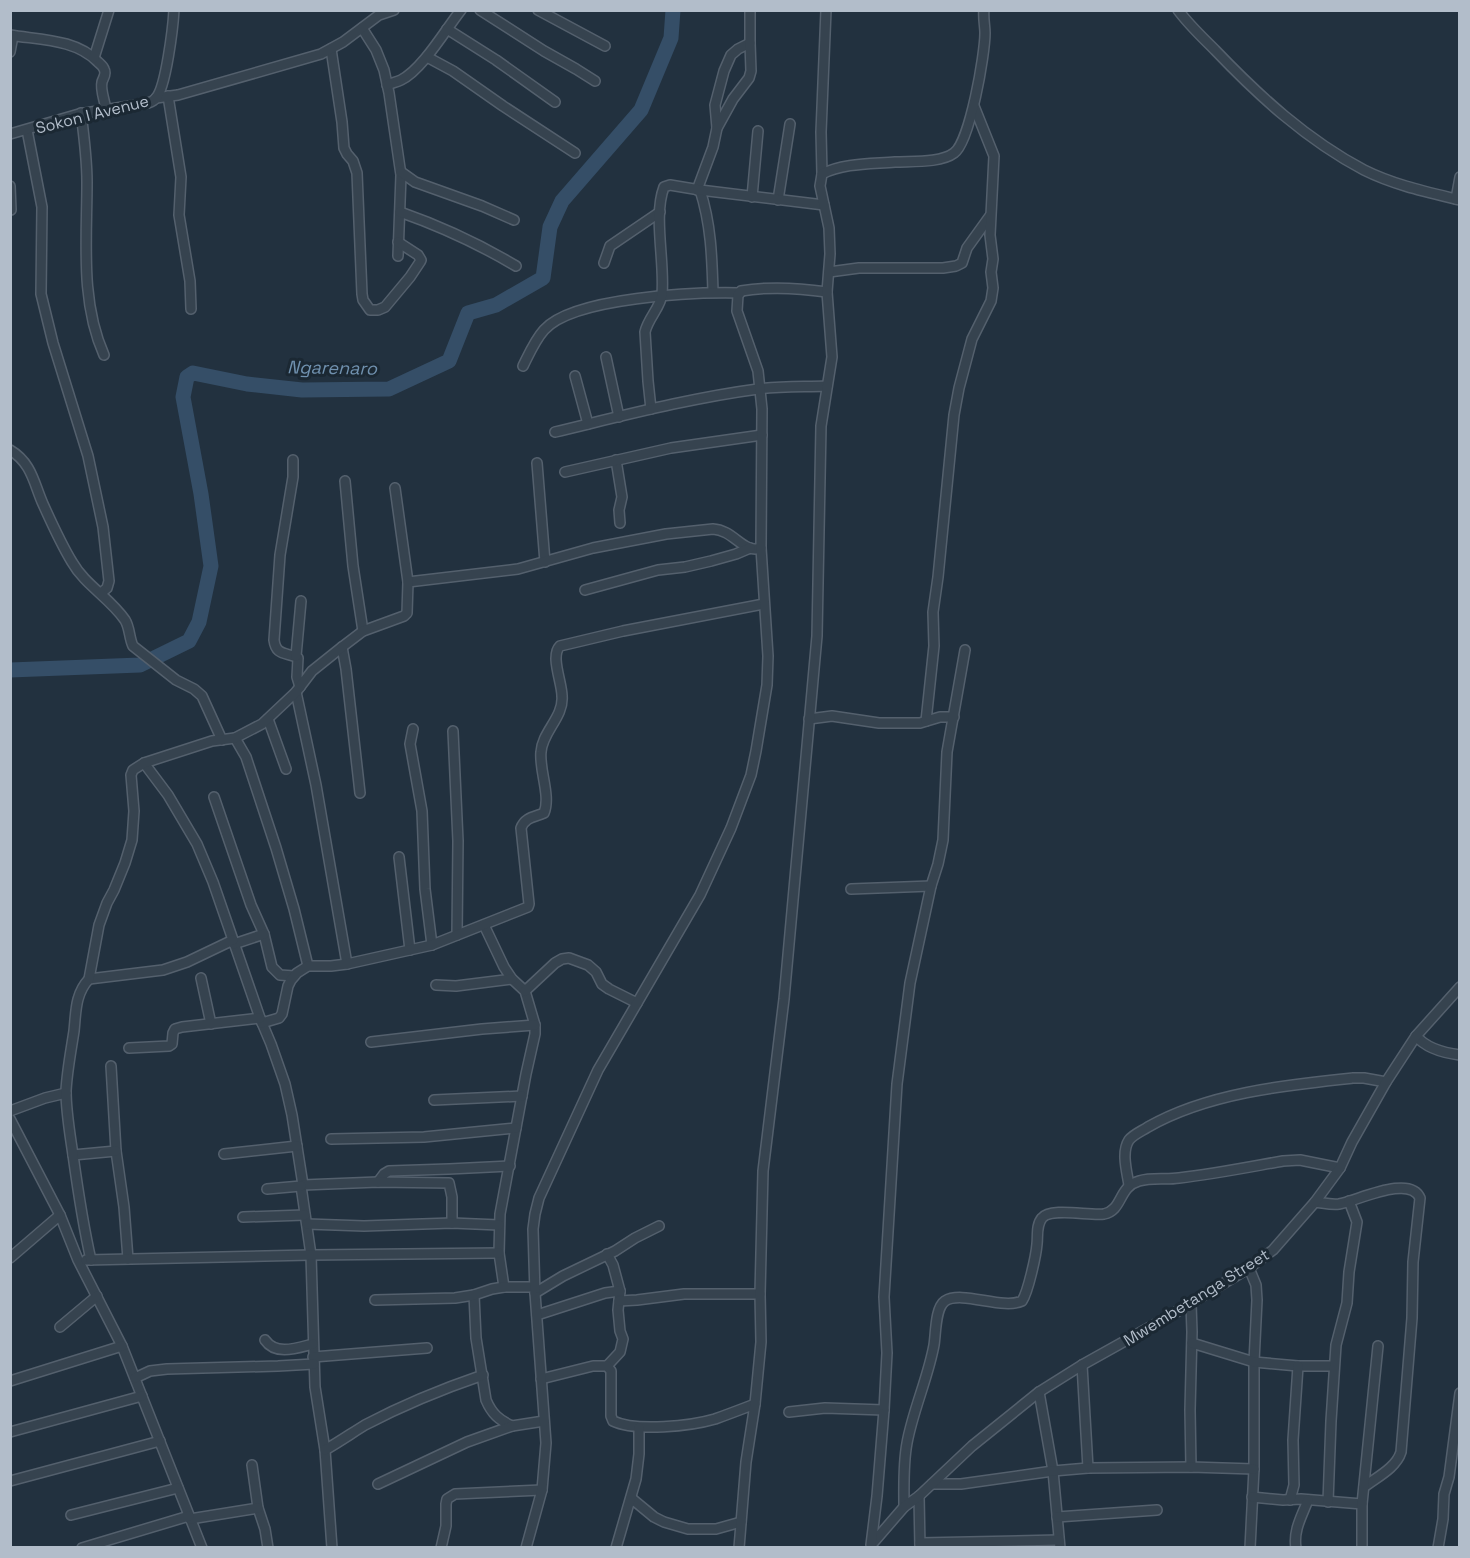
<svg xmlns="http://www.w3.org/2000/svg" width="1470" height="1558" font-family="'Space Grotesk',sans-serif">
	<rect width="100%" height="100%" fill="#22313f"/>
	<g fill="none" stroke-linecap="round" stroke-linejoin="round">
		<!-- river -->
		<path stroke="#354e67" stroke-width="15" d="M10 670 140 665 189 641 199 622 211 566 201 494 183 397 187 377 193 373 247 384 302 390 389 389 449 361 468 313 496 305 543 278 550 227 562 201 641 110 671 38 673 10"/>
		<!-- minor casing -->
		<g stroke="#54606d" stroke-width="12">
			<g id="minor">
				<path d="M480 10 544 51 576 69 595 81"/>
				<path d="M538 10 605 46"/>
				<path d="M1178 10C1189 25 1202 37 1215 50 1259 96 1307 140 1364 170 1394 185 1427 192 1460 200"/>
				<path d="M362 28 376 50 384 70 389 93 401 175 398 256"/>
				<path d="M447 29 496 60 555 102"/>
				<path d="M10 35C40 40 76 39 98 62 100 64 103 66 104 69 107 74 103 78 102 82 100 90 105 101 106 110"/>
				<path d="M331 49 342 122 344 148 347 154 353 161 357 173 362 294 363 300 370 310H378L385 307 410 277 420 262 421 260 418 255 398 242"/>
				<path d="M10 52 13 36"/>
				<path d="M427 57 453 71 503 106 575 153"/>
				<path d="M94 58 109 10"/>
				<path d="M387 85C392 83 397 82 401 80 422 70 446 29 461 10"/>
				<path d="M168 96 181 177 179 215 190 281 191 309"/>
				<path d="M156 98 178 95 321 54 343 42 379 15 394 10"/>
				<path d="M81 113C84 136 87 159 87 182 87 240 80 301 104 355"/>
				<path d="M717 128 715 105 724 71 731 55 738 49 750 43"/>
				<path d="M27 130 42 207 41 294 53 343 88 456 103 527 109 581 107 588 101 593"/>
				<path d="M10 134 79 114 148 103C151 102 154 101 156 98 166 87 173 27 174 10"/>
				<path d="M401 172 415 182 482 206 514 220"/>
				<path d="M822 174 821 132 826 10"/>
				<path d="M10 186 11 210"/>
				<path d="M697 190 713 147 717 128 733 99 749 78 751 71 750 43V10"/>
				<path d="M700 190C711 224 712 257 713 292"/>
				<path d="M752 197 758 131"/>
				<path d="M1456 199 1460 177"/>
				<path d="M778 200 790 124"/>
				<path d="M400 212C440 226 479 244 516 266"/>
				<path d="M604 263 610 246 660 212"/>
				<path d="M829 272 859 268H943L956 266 962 263 967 248 990 216"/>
				<path d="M606 357 619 417"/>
				<path d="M523 366C529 354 535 340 544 330 573 297 696 292 740 293"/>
				<path d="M575 376 588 424"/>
				<path d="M651 409 648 381 645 332C648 318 661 307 662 294 665 262 653 216 664 187L670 185 700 190 824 205"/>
				<path d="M555 432C622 416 690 398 758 389 781 386 805 387 827 386"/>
				<path d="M10 450C32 463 34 484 43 504 52 524 61 544 72 562 85 585 110 598 125 620 130 628 129 638 133 646L176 680 194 689 202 696 222 740"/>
				<path d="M293 460V477L280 555 274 640C276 656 286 652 298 658L297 677 300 687"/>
				<path d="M616 460 622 497 619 510 620 523"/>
				<path d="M537 463 545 562"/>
				<path d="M565 472 671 448 762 435"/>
				<path d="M345 481 353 566 363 631"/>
				<path d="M408 582 518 569 593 548 666 534 713 529C734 530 743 554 761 548"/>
				<path d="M585 590 658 570 685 567 711 561 736 554 750 548"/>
				<path d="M342 647 346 669 360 793"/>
				<path d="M296 656 301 601"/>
				<path d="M296 692 316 785 347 964"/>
				<path d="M268 719 286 769"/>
				<path d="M809 719 832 716 879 723H920L940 717H954"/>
				<path d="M926 721 934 646 933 612 938 577 954 415 959 388 972 339 991 301 993 288 991 272 993 259 990 235 994 156 974 106"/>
				<path d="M413 729 410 744 422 811 425 889 432 945"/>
				<path d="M453 731 458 841 457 935"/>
				<path d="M235 738 246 757 276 848 294 909 308 966"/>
				<path d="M144 763 168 795 197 844 213 882 260 1018 271 1044 285 1084 292 1115 303 1185 301 1186 311 1255 315 1387 325 1450 332 1548"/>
				<path d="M214 797 251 905 264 934 272 967 280 975 294 976"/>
				<path d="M399 857 410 950"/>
				<path d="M851 889 931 886"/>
				<path d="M484 925 504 967 512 979 525 991 535 1025V1034L526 1074 500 1214 499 1253 504 1287"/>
				<path d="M234 944 264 934"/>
				<path d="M201 978 211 1024"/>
				<path d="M89 979 163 970 187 962 233 940"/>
				<path d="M436 985 456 986 512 979"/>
				<path d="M525 991 555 963 562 959 569 958 588 965 596 972 602 984 609 989 637 1003"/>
				<path d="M262 1023 279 1018 282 1014 288 986 291 980 297 973 308 966H331L347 964 432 945 528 907 529 904 521 828C525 817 535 817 544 813 551 796 539 770 541 752 542 732 564 717 562 696 562 682 550 656 560 646L623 631 764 604"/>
				<path d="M1416 1036C1426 1048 1444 1053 1460 1055"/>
				<path d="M371 1042 482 1029 535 1025"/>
				<path d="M129 1048 169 1046 172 1044 173 1033 175 1029 182 1027 260 1018"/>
				<path d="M111 1066 116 1151 124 1207 128 1259"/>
				<path d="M434 1100 522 1096"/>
				<path d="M10 1111 45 1098 66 1093"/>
				<path d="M10 1119 60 1215 78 1260 122 1346 202 1548"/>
				<path d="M331 1139 424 1137 516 1128"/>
				<path d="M224 1154 297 1146"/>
				<path d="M73 1155 116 1151"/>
				<path d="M378 1182 384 1174 389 1171 449 1169 510 1166"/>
				<path d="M303 1185 378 1182 449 1183 452 1197V1223"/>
				<path d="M1129 1185C1127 1172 1121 1152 1129 1140 1134 1134 1142 1131 1148 1127 1207 1093 1286 1085 1353 1078H1364L1386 1082"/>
				<path d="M267 1189 301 1186"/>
				<path d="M1315 1202C1324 1203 1331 1205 1339 1204 1357 1201 1410 1174 1420 1198L1413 1262 1412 1318 1401 1452C1396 1468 1377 1477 1364 1487"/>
				<path d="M243 1217 305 1215"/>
				<path d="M307 1224 364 1226 452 1223 499 1225"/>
				<path d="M607 1254 613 1265 620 1291 618 1310 620 1331 623 1339 620 1352 607 1366"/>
				<path d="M10 1258 60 1215"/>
				<path d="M86 1260 311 1255 499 1253"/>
				<path d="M91 1260C83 1225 78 1191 73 1155 70 1134 66 1112 66 1091 67 1071 71 1051 74 1031 76 1012 75 994 89 979L99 925 107 903 114 890 125 863 132 840 134 811 131 775 133 770 144 763 212 741 235 738 262 724 296 692 312 671 342 647 363 631 404 616 407 613 408 582 395 488"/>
				<path d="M1249 1268 1256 1285 1257 1300 1254 1362V1469L1250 1548"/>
				<path d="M535 1293 563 1276 615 1251 635 1238 659 1226"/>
				<path d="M474 1295 476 1338 486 1400C492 1414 499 1420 512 1426"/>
				<path d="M375 1300 455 1298 474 1295 492 1289 504 1287H534"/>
				<path d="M619 1301 637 1300 684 1294H760"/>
				<path d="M1191 1304 1192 1332 1190 1410 1191 1467"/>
				<path d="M537 1315 605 1293 620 1291"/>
				<path d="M60 1327 97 1296"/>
				<path d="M265 1340C276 1356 297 1348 313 1344"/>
				<path d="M1192 1343 1254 1362 1298 1366H1334"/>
				<path d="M313 1357 427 1348"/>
				<path d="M1082 1365 1088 1468"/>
				<path d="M135 1378 150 1371 167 1369 278 1366 314 1364"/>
				<path d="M541 1379 593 1366H607L611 1371V1416L613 1421C636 1432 691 1426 715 1419 729 1414 742 1409 755 1404"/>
				<path d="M10 1381 122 1346"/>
				<path d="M1039 1392 1053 1471 1060 1548"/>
				<path d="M789 1412 825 1408 884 1410"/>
				<path d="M10 1432 142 1396"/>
				<path d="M325 1450C339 1442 352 1433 365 1425 403 1405 442 1389 483 1375"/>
				<path d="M252 1465 258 1508 265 1529 268 1548"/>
				<path d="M10 1481 160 1441"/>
				<path d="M378 1484 467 1442 512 1426 544 1421"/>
				<path d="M932 1484H961L1053 1471 1088 1468 1191 1467 1254 1469"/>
				<path d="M919 1496 920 1548"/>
				<path d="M1252 1497 1283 1500 1301 1499 1362 1504"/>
				<path d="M631 1498 654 1517 664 1522 688 1529H716L741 1522"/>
				<path d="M1290 1500 1294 1485 1293 1440 1298 1366"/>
				<path d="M1328 1502 1331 1421 1336 1345 1347 1303 1349 1272 1357 1222 1349 1201"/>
				<path d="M904 1507C904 1486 903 1464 907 1443 913 1410 928 1378 934 1345 936 1333 935 1308 945 1301 962 1290 1002 1310 1022 1301 1028 1292 1036 1256 1037 1244 1038 1236 1036 1225 1042 1218 1051 1207 1089 1216 1104 1214 1123 1210 1118 1187 1139 1181 1152 1177 1166 1180 1179 1178 1214 1174 1249 1167 1283 1161L1300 1160 1340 1168"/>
				<path d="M71 1515 178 1488"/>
				<path d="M1057 1517 1157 1510"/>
				<path d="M190 1519 258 1508"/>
				<path d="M920 1543 1059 1540"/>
				<path d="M872 1544 904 1507 919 1496 972 1446 1039 1392 1082 1365 1168 1317 1249 1268 1273 1250 1315 1202 1340 1168 1352 1142 1386 1082 1416 1036 1460 987"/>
				<path d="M871 1545 877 1496 884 1410 887 1353 884 1297 897 1084 910 983 931 886 938 864 943 840 947 752 965 650"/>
				<path d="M82 1548 189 1516"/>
				<path d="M441 1548 446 1526V1504L447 1499 455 1494 542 1490"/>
				<path d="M526 1548 542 1490 546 1443 535 1293 533 1229 535 1214 539 1198 598 1070 700 895 731 828 751 775 756 751 767 685 768 656 761 548 762 409 758 371 737 311 738 295 741 291C770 286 799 288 827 292"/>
				<path d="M616 1548 636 1479 639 1454V1428"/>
				<path d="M739 1548 746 1462 755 1404 761 1342 760 1294 763 1171 784 999 817 636 821 426 832 357 827 292 830 254 829 228 820 186 822 174C843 163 872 164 895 162 912 161 941 163 954 153 970 142 985 54 985 33 985 26 983 18 984 10"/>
				<path d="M1296 1548C1293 1530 1302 1516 1308 1500"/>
				<path d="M1362 1548V1504L1378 1346"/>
				<path d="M1438 1548 1443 1519 1444 1494 1449 1477 1460 1393"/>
			</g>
		</g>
		<!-- minor -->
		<use href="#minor" stroke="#36434f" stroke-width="9"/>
	</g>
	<g text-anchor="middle" stroke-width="6" stroke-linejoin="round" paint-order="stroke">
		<!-- street labels -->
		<g font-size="16" fill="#b2bdca" stroke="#1b2833">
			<text transform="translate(92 114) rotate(-14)" y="6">Sokon I Avenue</text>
			<text transform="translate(1196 1297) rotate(-32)" y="6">Mwembetanga Street</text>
		</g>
		<!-- water labels -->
		<g font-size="18" font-style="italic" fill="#7091af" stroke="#1b2833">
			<text transform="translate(332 368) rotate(1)" y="6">Ngarenaro</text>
		</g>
	</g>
	<!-- border -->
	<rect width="1470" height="1558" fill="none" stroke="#b2bdca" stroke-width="24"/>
</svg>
